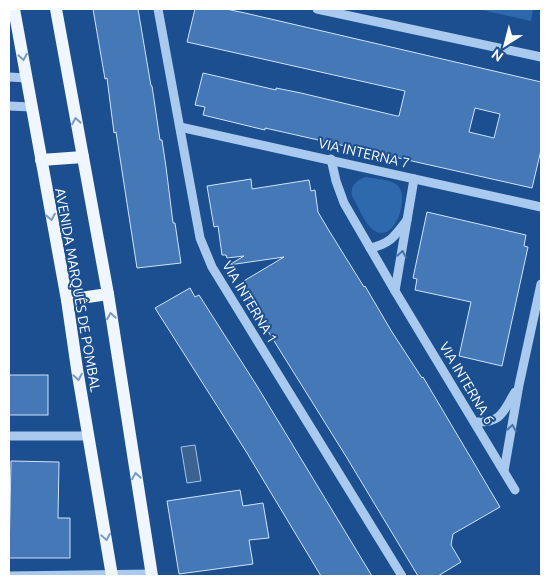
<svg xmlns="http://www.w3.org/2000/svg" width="550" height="585" font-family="Ubuntu,sans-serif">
	<rect width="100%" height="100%" fill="#1b4f8f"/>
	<!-- green -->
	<g fill="#2e69ad">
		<path d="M478 9H533L531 21Z"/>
		<path d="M366 177C375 179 393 179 399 187 409 199 394 247 372 229 364 222 358 206 352 196 350 186 356 180 366 177Z"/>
	</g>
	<!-- water -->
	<path fill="#3c6290" stroke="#9cc4f0" d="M195 445 201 481 187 483 181 447Z"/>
	<!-- building -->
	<g fill="#4478b7" stroke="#cfe3fa" fill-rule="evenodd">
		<path d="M93 9H138L151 86H152L160 140H162L166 167 173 223H175L181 263 137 268 116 132 114 133 107 78 105 79Z"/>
		<path d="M195 9H226L245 13 541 82V150L532 188 265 128V130L203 115 205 107 195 105 203 73 276 90V88L301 93 397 116H399L405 91 187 42ZM475 108 500 114 494 138 469 132Z"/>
		<path d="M251 179 252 189 309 180 311 191 315 190 318 212 328 229 364 287 365 286 392 332 422 378 423 377 500 507 453 534 451 545 461 562 438 576H418L347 458 246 296H245L237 285 284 257 229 265 244 256 227 258 226 255H222L218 226 214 227 207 186Z"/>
		<path d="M427 212 526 235 524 246 528 247 502 366 459 356 471 302 415 290 417 279 413 278Z"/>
		<path d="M190 288 195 297 199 295 257 386 372 576H321L247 453 155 308Z"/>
		<rect x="9" y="375" width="39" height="40"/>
		<path d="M11 461 59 462 58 518H70V558H9Z"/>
		<path d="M240 490 243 506 263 503 269 538 249 540 253 564 179 574 167 501Z"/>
	</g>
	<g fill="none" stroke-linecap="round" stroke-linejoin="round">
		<!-- minor -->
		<g stroke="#a9c9ee" stroke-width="9">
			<path d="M158 9 200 238 212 267 402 576"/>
			<path d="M317 9 541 57"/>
			<path d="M9 77 26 78"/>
			<path d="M9 106 31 107"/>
			<path d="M180 127 541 207"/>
			<path d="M331 159 336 181 344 203 395 291 515 490"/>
			<path d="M370 248C390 244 395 236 407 220"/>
			<path d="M395 291 414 179"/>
			<path d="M475 422C502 423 503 412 515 392"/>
			<path d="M9 436H88"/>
			<path d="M504 471 519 385 541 284"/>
			<path d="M9 576 151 574"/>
		</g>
		<!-- major -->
		<g stroke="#f0f6ff" stroke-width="12">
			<path d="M14 9 67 300 77 369 112 576"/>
			<path d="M56 9 108 294 152 576"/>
			<path d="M41 160 83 157"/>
			<path d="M67 300 108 294"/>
		</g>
	</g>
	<!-- one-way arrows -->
	<defs><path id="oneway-chevron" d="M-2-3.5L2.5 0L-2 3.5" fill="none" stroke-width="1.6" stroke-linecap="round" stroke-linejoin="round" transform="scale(1.25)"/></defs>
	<g stroke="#7b9ac1">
		<use href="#oneway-chevron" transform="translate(23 57) rotate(80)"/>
		<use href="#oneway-chevron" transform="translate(76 121) rotate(-100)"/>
		<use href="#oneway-chevron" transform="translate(51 217) rotate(79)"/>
		<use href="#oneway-chevron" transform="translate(111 316) rotate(-99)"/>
		<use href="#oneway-chevron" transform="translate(78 377) rotate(80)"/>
		<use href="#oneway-chevron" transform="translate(136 476) rotate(-99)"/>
		<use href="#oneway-chevron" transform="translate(106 537) rotate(80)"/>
	</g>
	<g stroke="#4674ac">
		<use href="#oneway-chevron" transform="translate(402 254) rotate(-80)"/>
		<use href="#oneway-chevron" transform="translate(512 428) rotate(-80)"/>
	</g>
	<g text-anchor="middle" stroke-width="4" stroke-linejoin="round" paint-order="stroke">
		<!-- street labels -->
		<g font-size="14" fill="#fff" stroke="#1b4f8f">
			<text transform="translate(364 153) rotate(13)" y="5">VIA INTERNA 7</text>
			<text transform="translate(78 290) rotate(80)" y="5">AVENIDA MARQUÊS DE POMBAL</text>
			<text transform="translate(250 302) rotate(59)" y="5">VIA INTERNA 1</text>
			<text transform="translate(467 383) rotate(59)" y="5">VIA INTERNA 6</text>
		</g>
	</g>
	<!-- border -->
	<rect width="550" height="585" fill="none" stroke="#ffffff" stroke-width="20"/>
	<!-- north arrow -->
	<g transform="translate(505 45) rotate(216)" stroke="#1b4f8f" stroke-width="4" paint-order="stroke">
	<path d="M0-4L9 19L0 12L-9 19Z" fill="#ffffff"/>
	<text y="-8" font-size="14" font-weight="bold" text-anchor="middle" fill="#ffffff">N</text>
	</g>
</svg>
